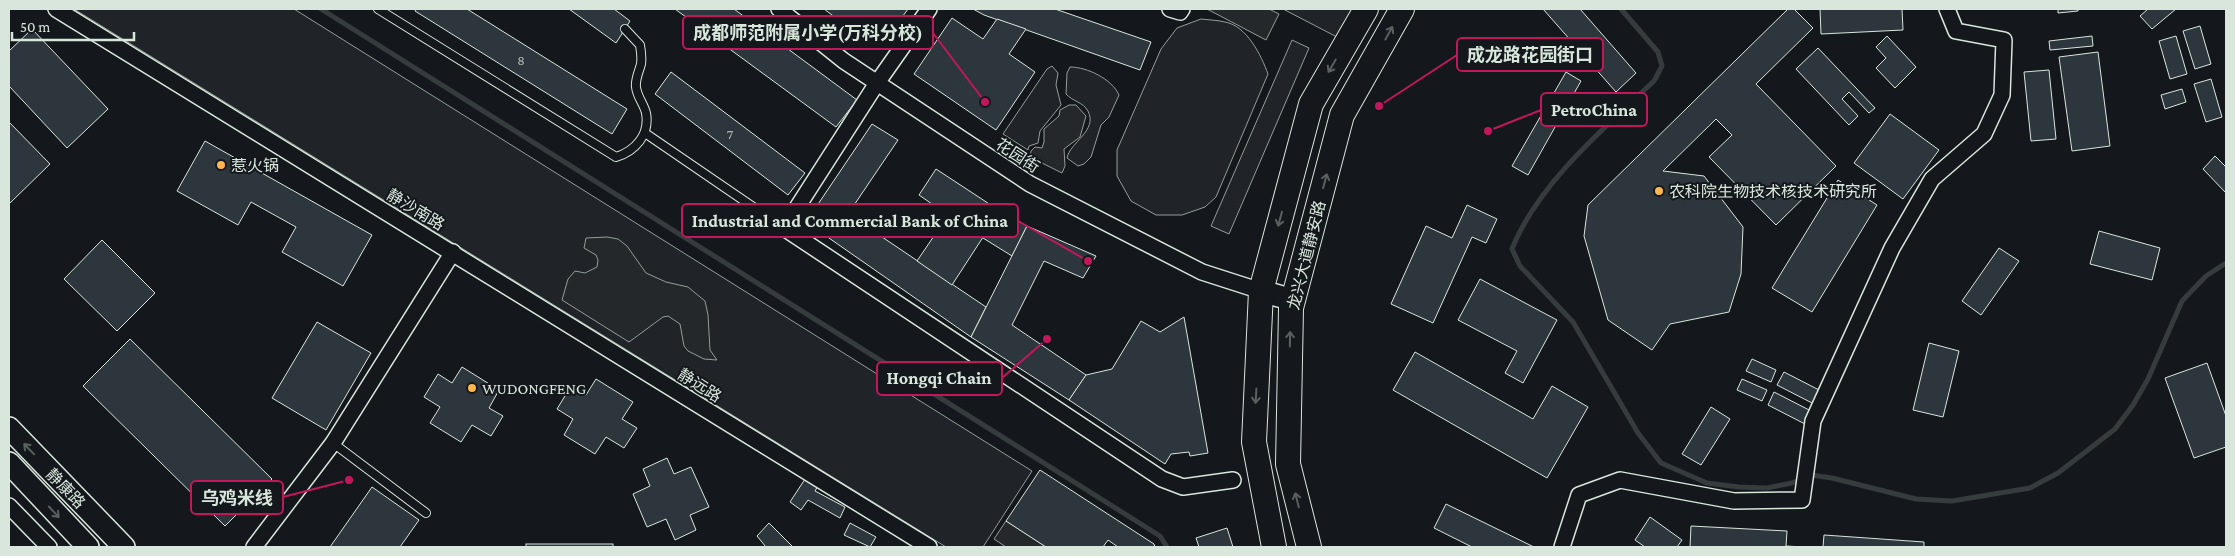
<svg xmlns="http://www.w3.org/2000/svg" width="2235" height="556" font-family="'Crimson Pro','Noto Sans SC',serif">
	<rect width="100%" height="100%" fill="#14181c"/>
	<!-- green -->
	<g fill="#202428" stroke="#939e99">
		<path d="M74 9H294L1032 471 983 547H946Z"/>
		<path d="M1283 9H1354L1337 37Z"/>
		<path d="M1201 19C1209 20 1217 20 1225 22 1247 26 1261 55 1268 74L1216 197 1205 207 1182 215H1156L1131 201 1117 176V150L1161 49 1177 28Z"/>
		<path d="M1292 40 1309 48 1229 234 1211 226Z"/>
		<path d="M1052 66 1058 73 1056 85 1061 105 1040 131 1038 143 1029 146 1028 150 1003 134 1047 69Z"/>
		<path d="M1070 67C1087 67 1112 79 1119 95L1109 117 1101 125 1091 157 1084 164 1078 166 1067 158C1070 142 1098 131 1088 111 1083 102 1072 101 1066 94L1067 73Z"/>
	</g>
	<!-- parking -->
	<g fill="#24282b" stroke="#939e99">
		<path d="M1207 9H1269L1279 14 1266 40Z"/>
		<path d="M1069 105H1076L1086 116 1080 137 1064 149 1065 166 1062 173 1030 157 1031 151 1035 147 1042 148 1044 142V129L1059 116 1060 110Z"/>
		<path d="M607 237 618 239 627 246 646 273 666 282 688 287 705 301 708 315 710 350 717 360 704 359 688 351 684 346 680 324 668 316 663 317 629 342 562 300 568 279 575 271 585 273 597 267 598 260 596 255 584 248 586 238Z"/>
		<path d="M1006 521 1046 547H1006L994 539Z"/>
	</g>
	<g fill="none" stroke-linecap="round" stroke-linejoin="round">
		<!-- stream -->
		<g stroke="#363b3e" stroke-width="5">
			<path d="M321 9 1160 536 1167 547"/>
			<path d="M1621 9 1658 52 1662 66 1654 81C1604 128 1537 185 1512 249L1520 266 1573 322 1638 433 1661 463 1707 483 1739 487 1767 488 1792 483 1811 475 1832 478 1916 499 1952 501 2030 488 2058 473 2115 429 2133 405 2148 379 2182 301 2206 276 2226 263"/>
		</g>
	</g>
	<!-- building -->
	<g fill="#2c363c" stroke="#d8e6dc">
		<path d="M416 9H467L627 109 612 134 415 11Z"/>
		<path d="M569 9H614L630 21 616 43Z"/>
		<path d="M675 9H734L857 100 836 127Z"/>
		<path d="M824 9H908L886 39 869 25 860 36Z"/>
		<path d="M973 9H1055L1151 42 1140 70 984 15Z"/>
		<path d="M1543 9H1580L1636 73 1616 92Z"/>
		<path d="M1788 9H1794L1813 28 1756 84 1836 166 1776 225 1709 157 1732 135 1716 119 1663 171 1704 176 1743 227 1741 274 1729 312 1670 324 1652 350 1608 320 1584 236 1588 205Z"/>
		<path d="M1820 9H1902L1903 30 1821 34Z"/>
		<path d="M2058 9H2078V11L2058 13Z"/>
		<path d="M2148 9H2176L2152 29 2140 16Z"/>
		<path d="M952 18 983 39 997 19 1026 29 1009 54 1035 72 996 130 914 74Z"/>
		<path d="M2200 26 2211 64 2195 69 2183 31Z"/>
		<path d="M32 29 108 109 67 148 9 86V51Z"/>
		<path d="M1887 36 1916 67 1895 88 1876 68 1886 58 1876 47Z"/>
		<path d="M2092 36 2093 46 2050 50 2049 41Z"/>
		<path d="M2176 36 2187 74 2170 79 2159 41Z"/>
		<path d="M1818 48 1875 108 1869 113 1849 92 1842 99 1858 116 1849 125 1796 69Z"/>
		<path d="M2098 52 2110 146 2072 151 2059 57Z"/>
		<path d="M2049 70 2056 139 2031 141 2024 72Z"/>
		<path d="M671 72 805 173 788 195 655 94Z"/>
		<path d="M1566 72 1581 81 1528 175 1512 166Z"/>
		<path d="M2211 79 2222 117 2206 122 2194 84Z"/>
		<path d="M2182 89 2186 102 2165 109 2161 95Z"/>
		<path d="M1890 114 1939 150 1903 199 1854 163Z"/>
		<path d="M9 122 50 164 9 204Z"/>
		<path d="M872 124 898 140 848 214 986 307 971 337 806 222Z"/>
		<path d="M205 141 372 235 343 286 282 252 296 227 251 202 238 225 177 191Z"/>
		<path d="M2215 156 2226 167V193L2203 169Z"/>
		<path d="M936 169 1000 211 952 285 917 261 938 230 946 235 955 220 919 195Z"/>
		<path d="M1838 180 1877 205 1812 312 1772 288Z"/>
		<path d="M1467 205 1497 219 1486 243 1472 237 1433 323 1391 304 1426 226 1452 238Z"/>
		<path d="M1000 211 1027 226 1012 256 983 238Z"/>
		<path d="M1027 226 1096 256 1083 278 1044 261 1012 325 1086 375 1069 400 971 337Z"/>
		<path d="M2099 231 2160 248 2152 280 2090 264Z"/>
		<path d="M102 240 155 293 117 331 64 279Z"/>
		<path d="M1999 248 2019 261 1981 315 1962 301Z"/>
		<path d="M1480 279 1557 320 1523 383 1505 373 1517 351 1458 320Z"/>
		<path d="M1184 317 1208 453 1190 456 1189 452 1171 454 1165 464 1069 400 1086 375 1112 369 1141 321 1160 332Z"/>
		<path d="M317 322 371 353 326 430 272 398Z"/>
		<path d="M130 339 272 479 225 526 83 386Z"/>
		<path d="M1929 343 1959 351 1943 417 1913 410Z"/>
		<path d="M1415 352 1533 419 1552 386 1588 407 1547 478 1393 390Z"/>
		<path d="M1752 359 1776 370 1771 382 1746 371Z"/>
		<path d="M2207 363 2226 416V447L2194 458 2165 378Z"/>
		<path d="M462 367 499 390 489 408 503 416 491 436 472 425 461 442 430 423 440 407 424 397 438 374 452 383Z"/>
		<path d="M1784 372 1821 391 1814 404 1777 385Z"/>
		<path d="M596 379 633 402 622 419 637 428 624 448 606 437 595 454 564 435 573 419 557 409 571 386 586 395Z"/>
		<path d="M1742 379 1767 390 1762 401 1737 390Z"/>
		<path d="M1774 392 1811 411 1805 424 1768 405Z"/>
		<path d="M1711 407 1730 419 1701 465 1682 454Z"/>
		<path d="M667 458 674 474 691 467 709 507 690 515 696 530 675 540 666 519 647 527 633 494 650 486 643 469Z"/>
		<path d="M1040 470 1154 544 1155 547H1118L1108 540 1103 547H1046L1006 521Z"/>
		<path d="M807 476 819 484 815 491 845 507 840 518 808 500 801 510 790 502Z"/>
		<path d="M372 487 419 520 400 547H330Z"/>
		<path d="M1446 504 1534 547H1472L1434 528Z"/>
		<path d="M1650 517 1682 540 1677 547H1645L1635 540Z"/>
		<path d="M769 523 792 546V547H766L757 536Z"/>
		<path d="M850 523 876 537 870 547 844 535Z"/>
		<path d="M1691 526 1787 531 1786 546 1804 547H1690Z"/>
		<path d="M1227 528 1233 547H1199L1196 538Z"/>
		<path d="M1824 535 1924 542V547H1823Z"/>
		<rect x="526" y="544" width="87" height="3"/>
	</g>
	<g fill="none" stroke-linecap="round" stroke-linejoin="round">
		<!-- lane casing -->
		<g stroke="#d8e6dc" stroke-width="10">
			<g id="lane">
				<path d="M378 9 616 157C635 151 650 135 646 113 644 104 637 97 636 87 635 79 639 72 641 64 642 58 641 51 640 45L625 29"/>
				<path d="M645 133 784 228"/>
				<path d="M333 443 426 513"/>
			</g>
		</g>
		<!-- street casing -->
		<g stroke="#d8e6dc" stroke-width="18">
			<g id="street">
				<path d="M56 9 929 547"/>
				<path d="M779 9 844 61 1030 184 1202 272 1261 291"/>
				<path d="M929 9 877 83 784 228 1162 479 1183 487 1233 480"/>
				<path d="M1170 9 1180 12 1182 9"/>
				<path d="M9 506 49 547"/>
				<path d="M254 547 333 443 453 252"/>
				<path d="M1562 547 1579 495 1620 480 1734 501 1802 500 1813 421 1892 248 1932 179 1984 134 2002 95 2004 40 1956 31 1947 9"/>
			</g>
		</g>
		<!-- secondary casing -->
		<g stroke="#d8e6dc" stroke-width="24">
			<g id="secondary">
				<path d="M1261 291 1293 300"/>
				<path d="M9 428 124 547"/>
				<path d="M9 463 88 547"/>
			</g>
		</g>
		<!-- primary casing -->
		<g stroke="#d8e6dc" stroke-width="26">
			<g id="primary">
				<path d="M1274 547 1254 442 1261 291 1311 104 1366 9"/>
				<path d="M1309 547 1288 464 1291 308 1342 115 1402 9"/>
			</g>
		</g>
		<!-- lane -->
		<use href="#lane" stroke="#14181c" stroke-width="8"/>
		<!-- street -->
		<use href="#street" stroke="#14181c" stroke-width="15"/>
		<!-- secondary -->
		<use href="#secondary" stroke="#14181c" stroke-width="21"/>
		<!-- primary -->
		<use href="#primary" stroke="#14181c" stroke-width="24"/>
	</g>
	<!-- one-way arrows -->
	<defs><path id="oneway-shaft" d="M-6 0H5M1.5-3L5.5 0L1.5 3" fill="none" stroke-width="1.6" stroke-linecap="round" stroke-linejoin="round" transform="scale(1.25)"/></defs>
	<g stroke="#59605f">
		<use href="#oneway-shaft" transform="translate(1389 33) rotate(-61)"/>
		<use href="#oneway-shaft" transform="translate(1332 66) rotate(120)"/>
		<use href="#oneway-shaft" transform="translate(1325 181) rotate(-75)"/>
		<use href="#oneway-shaft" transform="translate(1280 219) rotate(105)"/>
		<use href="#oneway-shaft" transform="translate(1290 339) rotate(-89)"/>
		<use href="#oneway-shaft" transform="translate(1256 396) rotate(93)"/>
		<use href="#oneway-shaft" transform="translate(29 449) rotate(-134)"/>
		<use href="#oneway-shaft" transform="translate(1297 500) rotate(-104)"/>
		<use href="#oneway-shaft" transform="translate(54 512) rotate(47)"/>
	</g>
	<!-- markers -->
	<g fill="#ffb74d" stroke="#14181c" stroke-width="2">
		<circle cx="221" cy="165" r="5"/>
		<circle cx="1659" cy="191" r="5"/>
		<circle cx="472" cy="388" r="5"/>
	</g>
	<g text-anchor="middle" stroke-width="4" stroke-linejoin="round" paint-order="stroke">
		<!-- number labels -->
		<g font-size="14" fill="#adbab4">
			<text x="521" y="65">8</text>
			<text x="730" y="139">7</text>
		</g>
		<!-- street labels -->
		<g font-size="16" fill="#d8e6dc" stroke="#14181c">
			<text transform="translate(1018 155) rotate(33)" y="6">花园街</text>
			<text transform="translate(416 209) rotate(31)" y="6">静沙南路</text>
			<text transform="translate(1306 255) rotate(-76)" y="6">龙兴大道静安路</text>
			<text transform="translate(700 385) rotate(32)" y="6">静远路</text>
			<text transform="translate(66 488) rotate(46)" y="6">静康路</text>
		</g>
		<!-- poi labels -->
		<g font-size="16" fill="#d8e6dc" stroke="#14181c" text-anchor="start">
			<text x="231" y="171">惹火锅</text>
			<text x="1669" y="197">农科院生物技术核技术研究所</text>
			<text x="482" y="394">WUDONGFENG</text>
		</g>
	</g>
	<!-- callouts -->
	<path fill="none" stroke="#c2185b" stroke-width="2" d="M985 102L933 33M1379 106L1457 55M1488 131L1541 110M1088 261L1018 221M1047 339L1002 378M349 480L283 497"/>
	<g fill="#c2185b" stroke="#14181c" stroke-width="2">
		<circle cx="985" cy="102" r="5"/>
		<circle cx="1379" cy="106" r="5"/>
		<circle cx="1488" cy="131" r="5"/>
		<circle cx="1088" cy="261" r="5"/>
		<circle cx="1047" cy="339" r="5"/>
		<circle cx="349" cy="480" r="5"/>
	</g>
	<g fill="#14181c" stroke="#c2185b" stroke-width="2">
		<rect x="683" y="16" width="250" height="33" rx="5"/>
		<rect x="1457" y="38" width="146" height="33" rx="5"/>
		<rect x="1541" y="93" width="106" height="33" rx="5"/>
		<rect x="682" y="204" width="336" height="33" rx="5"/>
		<rect x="877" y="362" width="125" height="33" rx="5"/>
		<rect x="191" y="481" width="92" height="33" rx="5"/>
	</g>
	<g font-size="18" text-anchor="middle" font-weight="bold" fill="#d8e6dc">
		<text x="808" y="39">成都师范附属小学(万科分校)</text>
		<text x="1530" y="61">成龙路花园街口</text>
		<text x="1594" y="116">PetroChina</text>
		<text x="850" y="227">Industrial and Commercial Bank of China</text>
		<text x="939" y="384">Hongqi Chain</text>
		<text x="237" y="504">乌鸡米线</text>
	</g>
	<!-- border -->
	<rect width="2235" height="556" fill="none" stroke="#d8e6dc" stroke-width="20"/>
	<!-- scale -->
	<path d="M12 32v8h122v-8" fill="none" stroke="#d8e6dc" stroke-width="2.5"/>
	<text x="20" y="32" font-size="15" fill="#d8e6dc" stroke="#14181c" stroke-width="4" paint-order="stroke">50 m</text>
</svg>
